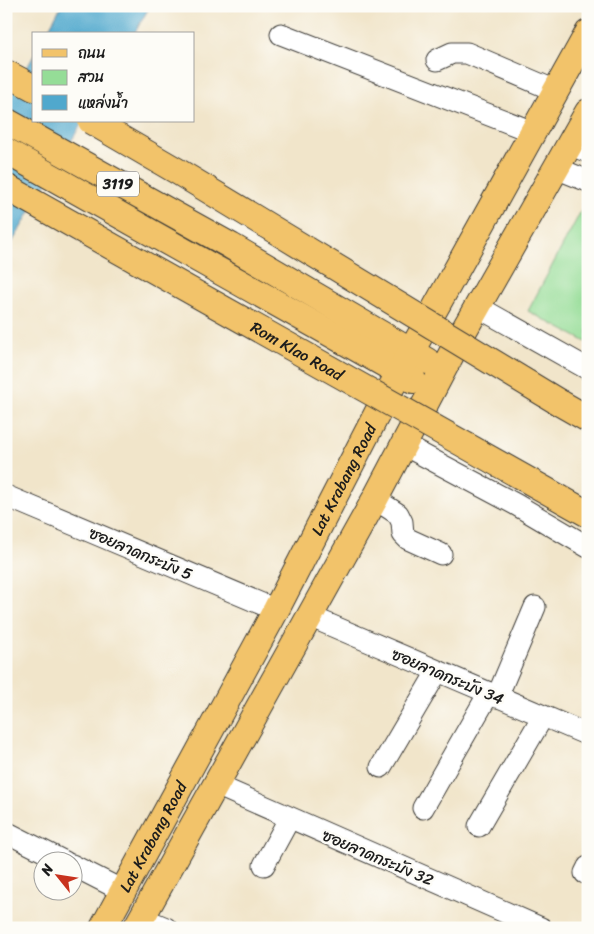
<svg xmlns="http://www.w3.org/2000/svg" width="594" height="934" font-family="Sriracha,'Playpen Sans Thai',sans-serif">
	<rect width="100%" height="100%" fill="#fdfcf7"/>
	<filter id="ink" filterUnits="userSpaceOnUse"><feTurbulence type="fractalNoise" baseFrequency=".02" numOctaves="2"/><feDisplacementMap in="SourceGraphic" scale="10" xChannelSelector="R" yChannelSelector="G"/><feConvolveMatrix kernelMatrix="1 2 1 2 8 2 1 2 1" color-interpolation-filters="sRGB"/></filter>
	<filter id="wash" filterUnits="userSpaceOnUse"><feTurbulence type="fractalNoise" baseFrequency=".0096" numOctaves="4" result="noise"/><feDisplacementMap in="SourceGraphic" scale="20" xChannelSelector="R" yChannelSelector="G"/><feGaussianBlur stdDeviation="1.12" result="paint"/><feColorMatrix in="noise" values="0 0 0 0 0 0 0 0 0 0 0 0 0 0 0 0 0 1.4 0 .05"/><feComposite in="paint" operator="in"/></filter>
	<g filter="url(#wash)">
		<rect width="100%" height="100%" fill="#f1e5ca"/>
		<!-- green -->
		<path fill="#95dd97" stroke="#587c5a" d="M581 211 588 214V343L528 311Z"/>
		<!-- water -->
		<g fill="#50a8cd" stroke="#366274">
			<path d="M61 6H150L134 34H46Z"/>
			<path d="M34 55V121H83L6 253V106Z"/>
		</g>
	</g>
	<g filter="url(#ink)">
		<g fill="none" stroke-linecap="round" stroke-linejoin="round">
			<!-- minor casing -->
			<g stroke="#3c3a36" stroke-width="23">
				<g id="minor">
					<path d="M281 34 533 132"/>
					<path d="M437 60 452 53H467L556 91"/>
					<path d="M569 144 588 152"/>
					<path d="M556 168 588 181"/>
					<path d="M478 307 588 369"/>
					<path d="M404 445 515 504 588 547"/>
					<path d="M6 496 276 610"/>
					<path d="M375 499 398 514 402 522 403 534 408 539 441 554"/>
					<path d="M309 616 588 735"/>
					<path d="M497 697 535 607"/>
					<path d="M381 767 437 672"/>
					<path d="M216 785 541 928"/>
					<path d="M423 808 489 693"/>
					<path d="M479 826 543 716"/>
					<path d="M6 832 65 862"/>
					<path d="M72 865 123 891"/>
					<path d="M264 865 289 819"/>
					<path d="M585 873 588 867"/>
					<path d="M142 918 166 928"/>
				</g>
			</g>
			<!-- major casing -->
			<g stroke="#3c3a36" stroke-width="28">
				<g id="major">
					<path d="M6 73 34 88"/>
					<path d="M6 121 231 246 427 361"/>
					<path d="M6 151 413 380"/>
					<path d="M560 403 588 419"/>
					<path id="s1" d="M103 928 276 610 382 404 588 33"/>
					<path d="M136 928 375 499 463 332 588 112"/>
				</g>
			</g>
			<!-- minor -->
			<use href="#minor" stroke="#fff" stroke-width="21"/>
			<!-- major -->
			<use href="#major" stroke="#f2c36a" stroke-width="26"/>
			<!-- major-bridge casing -->
			<g stroke="#3c3a36" stroke-width="28" stroke-linecap="butt">
				<g id="major-bridge">
					<path d="M91 121 177 171 560 403"/>
					<path id="s2" d="M6 187 588 514"/>
				</g>
			</g>
			<!-- major-bridge -->
			<use href="#major-bridge" stroke="#f2c36a" stroke-width="26"/>
		</g>
	</g>
	<g text-anchor="middle" stroke-width="5" stroke-linejoin="round" paint-order="stroke">
		<!-- shield labels -->
		<rect fill="#fdfcf7" stroke="#605f5e" stroke-width="1" x="97" y="171.5" width="42" height="25" rx="4"/>
		<g font-size="15" font-weight="bold" fill="#1c1c1c">
			<text x="118" y="189">3119</text>
		</g>
		<!-- street labels -->
		<g font-size="16" fill="#1c1c1c" stroke="#fdfcf7">
			<text dy="6" stroke="none"><textPath href="#s2" startOffset="334">Rom Klao Road</textPath></text>
			<text dy="6" stroke="none"><textPath href="#s1" startOffset="509">Lat Krabang Road</textPath></text>
			<text transform="translate(141 553) rotate(23)" y="6">ซอยลาดกระบัง 5</text>
			<text transform="translate(448 676) rotate(23)" y="6">ซอยลาดกระบัง 34</text>
			<text dy="6" stroke="none"><textPath href="#s1" startOffset="104">Lat Krabang Road</textPath></text>
			<text transform="translate(378 857) rotate(23)" y="6">ซอยลาดกระบัง 32</text>
		</g>
	</g>
	<!-- margin -->
	<rect width="594" height="934" fill="none" stroke="#fdfcf7" stroke-width="25"/>
	<!-- legend -->
	<rect x="32" y="32" width="162" height="90" fill="#fdfcf7" stroke="#a3a29f"/>
	<rect x="42" y="49" width="25" height="8" fill="#f2c36a" stroke="#a3a29f"/>
	<text x="78" y="58" font-size="15" fill="#1c1c1c">ถนน</text>
	<rect x="42" y="70" width="25" height="15" fill="#95dd97" stroke="#a3a29f"/>
	<text x="78" y="82" font-size="15" fill="#1c1c1c">สวน</text>
	<rect x="42" y="95" width="25" height="15" fill="#50a8cd" stroke="#a3a29f"/>
	<text x="78" y="108" font-size="15" fill="#1c1c1c">แหล่งน้ำ</text>
	<!-- north arrow -->
	<g transform="translate(58 876) rotate(300)"><circle r="24" fill="#fdfcf7" stroke="#a3a29f"/>
	<path d="M0-4L9 19L0 12L-9 19Z" fill="#c8321e"/>
	<text y="-8" font-size="14" font-weight="bold" text-anchor="middle" fill="#1c1c1c">N</text>
	</g>
</svg>
